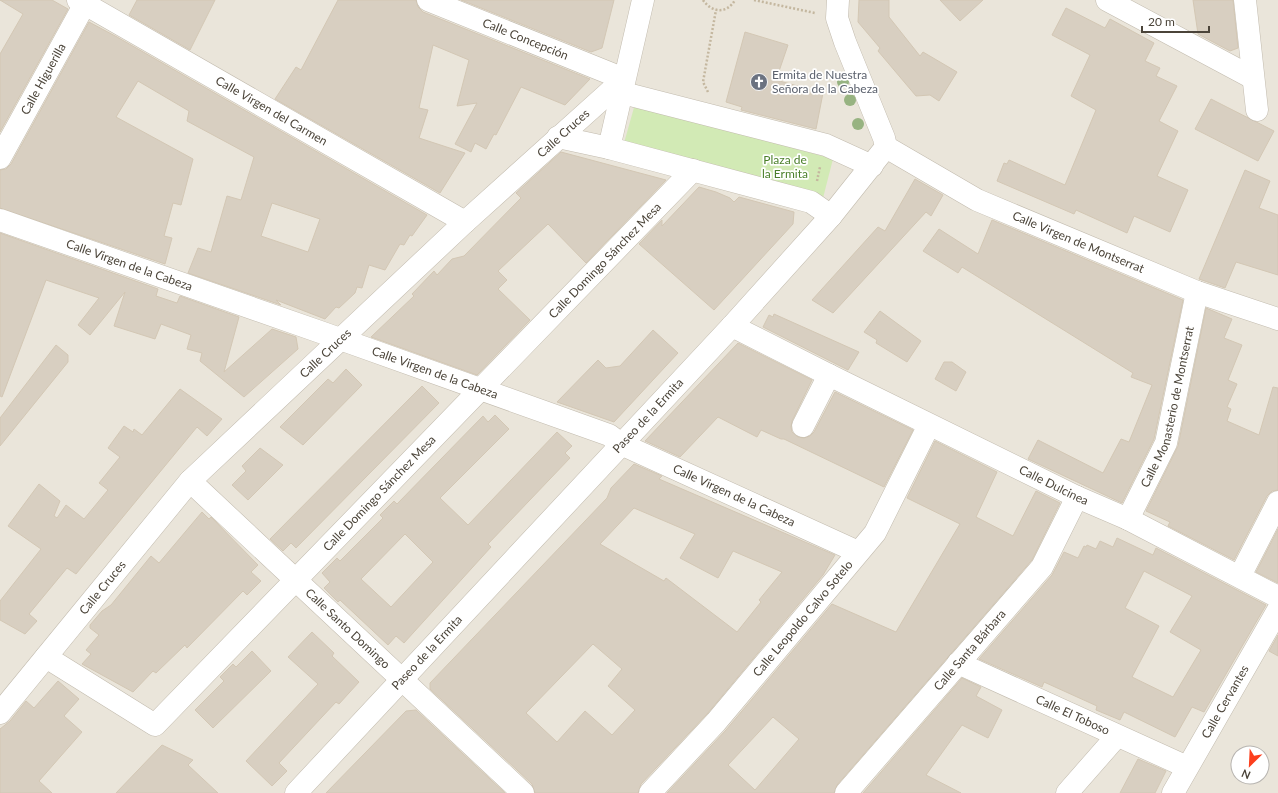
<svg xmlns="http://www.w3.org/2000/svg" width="1278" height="793" font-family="Lato,sans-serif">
	<rect width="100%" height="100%" fill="#f6f3ec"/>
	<!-- residential -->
	<path fill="#eae5da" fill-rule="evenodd" d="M0 0H1278V793H0ZM1238 753H1262V777H1238Z"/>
	<!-- green -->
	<path fill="#d2eab5" d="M635 104 833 159 823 198 624 143Z"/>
	<!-- building -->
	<g fill="#d8cfc1" stroke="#d3c7b4" fill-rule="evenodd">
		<path d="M0 0H52L68 9 0 132V54L23 14Z"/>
		<path d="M137 0H215L190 50 129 15Z"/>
		<path d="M338 0H416L418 7 423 12 590 79 565 105 521 87 496 135 494 134 486 149 475 143 471 152 455 144 477 103 457 106 469 60 433 45 419 108 428 110 419 138 465 153 440 193 275 99 296 67 301 70Z"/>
		<path d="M461 0H614L602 48 591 52Z"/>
		<path d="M859 0H889V17L920 56 923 52 957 72 939 101 930 95 916 96 878 51 880 48 858 22Z"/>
		<path d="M940 0H983L960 21Z"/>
		<path d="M1193 0H1233L1238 48 1230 51 1198 34Z"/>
		<path d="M1066 8 1105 28 1110 19 1154 43 1145 61 1160 68 1156 76 1177 86 1159 121 1178 131 1157 176 1188 190 1170 232 1134 216 1127 233 1076 210 1074 214 997 181 1004 163 1007 164 1009 160 1065 185 1096 110 1071 96 1090 55 1052 35Z"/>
		<path d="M89 22 117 37 427 215 412 236 410 235 404 245 400 244 385 270 369 265 362 288 357 287 355 293 339 308 336 307 325 319 276 300 281 305 188 273 198 248 211 252 227 196 241 200 254 157 187 121 189 111 138 81 116 117 193 159 181 205 173 203 164 236 172 238 165 264 0 208V170L6 169 11 164ZM272 203 320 219 308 252 261 236Z"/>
		<path d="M745 32 788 45 776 80 823 93 816 129 741 110 742 107 726 102Z"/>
		<path d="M1211 99 1274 131 1258 161 1195 129Z"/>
		<path d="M561 152 666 180 586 263 548 224 498 271 507 280 498 289 530 320 477 375 371 337 414 296 412 294 434 271 437 275 452 259 464 256 521 198 516 193Z"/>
		<path d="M1245 170 1270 181 1259 208 1278 215V275L1236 262 1225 288 1199 279Z"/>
		<path d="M915 179 943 195 931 216 926 212 833 313 812 300 878 227 885 231Z"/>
		<path d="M699 187 716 192 730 198 734 202 739 197 794 212 793 224 714 310 639 244 662 220V226Z"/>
		<path d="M992 220 1183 300 1154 439 1122 503 1028 459 1038 440 1103 473 1121 439 1129 442 1152 385 1131 377 1133 373 962 267 958 273 923 251 939 229 978 254Z"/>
		<path d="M0 233 158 289 156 296 177 303 180 296 239 317 224 372 272 329 296 337 298 349 244 397 200 361 202 353 187 349 191 335 161 324 155 339 114 326 125 292 90 335 78 325 99 298 46 280 2 397 0 396Z"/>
		<path d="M1206 308 1232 319 1224 338 1242 345 1228 380 1237 384 1227 407 1231 409 1227 421 1259 435 1273 387 1278 388V490L1272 491 1267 496 1234 560 1168 526 1170 522 1146 511 1178 446Z"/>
		<path d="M880 311 921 341 907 362 876 343 877 340 864 332Z"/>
		<path d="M774 314 859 352 848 370 763 327 769 315 773 317Z"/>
		<path d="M653 330 678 353 614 422 557 402 598 360 606 368 620 366Z"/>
		<path d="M738 343 812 380 792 421 791 427 792 432 798 437 804 438 810 436 814 432 835 392 913 430 884 487 784 439H781L761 430 757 437 718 417 680 457 645 441Z"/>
		<path d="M56 345 68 355V362L0 446V418Z"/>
		<path d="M944 362H952L966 372 956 391 935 379Z"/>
		<path d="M346 369 362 385 303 445 280 427 328 379 333 383Z"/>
		<path d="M422 386 439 403 296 548 291 543 283 551 270 539Z"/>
		<path d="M180 389 222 419 207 436 197 427 76 574 67 568 29 614 37 621 25 634 0 620V601L41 549 8 526 39 484 60 501 54 516 57 518 66 505 84 519 108 490 99 483 120 457 108 448 124 426 133 432 134 429 142 435Z"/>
		<path d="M495 415 509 429 440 498 468 525 557 432 572 446 565 453 570 458 488 544 491 547 404 643 396 636 388 645 340 600 338 602 324 588 330 582 322 573 337 558 340 561 383 518 380 515 394 501 397 504 483 416 488 422ZM405 534 433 562 391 607 361 579Z"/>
		<path d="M935 441 997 472 976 517 1013 536 1036 491 1060 503 1032 560 837 785 834 793H667L726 730 832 604 896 632 960 524 907 498ZM773 717 799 739 755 790 728 765Z"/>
		<path d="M260 448 283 465 248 500 232 485 246 471 242 466Z"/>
		<path d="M634 464 662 476 659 479 835 555 823 575 707 714 641 784 638 793H535L532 784 430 689V683L607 498 611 488ZM634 508 695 534 680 558 718 578 733 551 782 572 759 600 761 602 737 632 666 578 664 581 600 544ZM593 644 622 669 608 686 635 710 612 735 585 711 557 742 526 713Z"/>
		<path d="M202 512 209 519 211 517 258 565 251 572 261 581 247 595 243 591 187 648 185 645 156 673 153 671 133 692 82 664 91 654 86 650 99 635 90 628V625L102 611 111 605 151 556 159 563Z"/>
		<path d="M1278 529V583L1256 572Z"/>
		<path d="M1117 538 1153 555 1156 548 1266 605 1204 712 1192 707 1175 737 1124 712 1120 720 1096 710 1097 706 1044 682 1042 687 979 659 1052 575 1064 552 1078 558 1084 546 1086 547 1087 545 1096 549 1100 541 1113 547ZM1144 571 1192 596 1170 632 1201 650 1173 697 1132 677 1159 626 1125 608Z"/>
		<path d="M312 632 334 653 332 656 359 682 339 704 336 702 279 763 287 771 272 786 246 761 318 684 288 657Z"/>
		<path d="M1278 635V656L1269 651Z"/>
		<path d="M252 651 271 671 213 728 195 710 224 681 220 677 233 664 236 667Z"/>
		<path d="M962 678 981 687 976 696 1002 710 988 738 962 725 926 775 961 793H863Z"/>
		<path d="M58 681 79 699 64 716 82 732 39 781 52 793H0V729L10 721 26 701 34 708Z"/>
		<path d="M416 710 505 793H326L406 711Z"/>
		<path d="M162 745 193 760 188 765 218 793H116Z"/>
		<path d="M1138 759 1166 771 1155 793H1120Z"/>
	</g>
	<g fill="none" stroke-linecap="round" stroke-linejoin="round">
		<!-- minor casing -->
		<g stroke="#c2bbae" stroke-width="23">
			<g id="minor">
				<path id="s1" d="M78 0 465 222"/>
				<path id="s2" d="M428 0 624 79"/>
				<path d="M1107 0 1253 78"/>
				<path d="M1245 0 1257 110"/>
				<path d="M623 93 826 145 872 166"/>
				<path d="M558 137 609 148 811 202 831 216"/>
				<path id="s3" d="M886 147 977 200 1197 292 1278 319"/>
				<path d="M609 148 643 0"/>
				<path id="s4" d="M0 158 87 0"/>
				<path id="s5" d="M0 220 326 334 609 435 621 444 858 552"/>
				<path id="s6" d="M732 326 829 375 1077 497 1128 519 1278 597"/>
				<path d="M803 426 829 375"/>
				<path id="s7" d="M190 481 523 793"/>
				<path id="s8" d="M1128 519 1166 443 1197 292"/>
				<path d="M1240 576 1278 502"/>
				<path id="s9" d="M46 657 155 725 693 170"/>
				<path id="s10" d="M958 663 1187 767"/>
				<path id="s11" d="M0 713 190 481 465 222 624 79"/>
				<path id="s12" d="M296 793 732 326 831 216 886 147 884 138 845 42 837 18 838 0"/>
				<path id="s13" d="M650 793 716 722 875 533 929 425"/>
				<path id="s14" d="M846 793 1042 567 1077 497"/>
				<path d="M1067 793 1117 736"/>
				<path id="s15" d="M1173 793 1278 610"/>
			</g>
		</g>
		<!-- path -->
		<g stroke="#c4b79f" stroke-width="2.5" stroke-dasharray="2 2" stroke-linecap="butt">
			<path d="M703 0C712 13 727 14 735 0"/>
			<path d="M754 0 815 13"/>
			<path d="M708 92 703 82 716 10"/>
			<path d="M817 181 820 167"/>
		</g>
		<!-- minor -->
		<use href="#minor" stroke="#fff" stroke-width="22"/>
	</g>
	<!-- trees -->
	<g fill="#97b381">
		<circle cx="843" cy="82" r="6"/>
		<circle cx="850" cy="100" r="6"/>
		<circle cx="858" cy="124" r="6"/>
	</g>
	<!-- icons -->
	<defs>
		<g id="church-disc" transform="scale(0.9)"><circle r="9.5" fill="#6b7280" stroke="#fff"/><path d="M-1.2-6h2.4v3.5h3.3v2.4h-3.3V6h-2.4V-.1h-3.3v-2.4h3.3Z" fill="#fff"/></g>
	</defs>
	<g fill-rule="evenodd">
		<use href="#church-disc" x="759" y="82"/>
	</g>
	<g text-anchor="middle" stroke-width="3.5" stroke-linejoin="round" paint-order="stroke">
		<!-- street labels -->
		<g font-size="12" fill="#4b4439" stroke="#fff">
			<text dy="4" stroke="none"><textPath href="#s2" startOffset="105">Calle Concepción</textPath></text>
			<text dy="4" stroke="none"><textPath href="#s4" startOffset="90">Calle Higuerilla</textPath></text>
			<text dy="4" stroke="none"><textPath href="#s1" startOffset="223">Calle Virgen del Carmen</textPath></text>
			<text dy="4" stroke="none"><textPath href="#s11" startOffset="810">Calle Cruces</textPath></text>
			<text dy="4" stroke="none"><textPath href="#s3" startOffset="215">Calle Virgen de Montserrat</textPath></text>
			<text dy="4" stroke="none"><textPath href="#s9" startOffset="775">Calle Domingo Sánchez Mesa</textPath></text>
			<text dy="4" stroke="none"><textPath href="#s5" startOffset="137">Calle Virgen de la Cabeza</textPath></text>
			<text dy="4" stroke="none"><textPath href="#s11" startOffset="486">Calle Cruces</textPath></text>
			<text dy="4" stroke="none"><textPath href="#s5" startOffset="461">Calle Virgen de la Cabeza</textPath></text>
			<text dy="4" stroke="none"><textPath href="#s8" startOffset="120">Calle Monasterio de Montserrat</textPath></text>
			<text dy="4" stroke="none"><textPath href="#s12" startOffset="516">Paseo de la Ermita</textPath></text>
			<text dy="4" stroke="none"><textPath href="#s6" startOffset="359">Calle Dulcinea</textPath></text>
			<text dy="4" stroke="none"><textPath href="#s9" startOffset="451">Calle Domingo Sánchez Mesa</textPath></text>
			<text dy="4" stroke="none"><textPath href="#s5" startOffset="785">Calle Virgen de la Cabeza</textPath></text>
			<text dy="4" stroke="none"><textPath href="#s11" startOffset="162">Calle Cruces</textPath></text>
			<text dy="4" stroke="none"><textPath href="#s13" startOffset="232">Calle Leopoldo Calvo Sotelo</textPath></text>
			<text dy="4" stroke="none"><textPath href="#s7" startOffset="216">Calle Santo Domingo</textPath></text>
			<text dy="4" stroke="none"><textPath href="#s14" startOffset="189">Calle Santa Bárbara</textPath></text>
			<text dy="4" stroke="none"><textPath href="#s12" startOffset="192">Paseo de la Ermita</textPath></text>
			<text dy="4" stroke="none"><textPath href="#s15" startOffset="105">Calle Cervantes</textPath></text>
			<text dy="4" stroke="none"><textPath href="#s10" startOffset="126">Calle El Toboso</textPath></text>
		</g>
		<!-- worship labels -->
		<g font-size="12" fill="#5b616d" stroke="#fff" text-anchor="start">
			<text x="772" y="79">Ermita de Nuestra<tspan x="772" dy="14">Señora de la Cabeza</tspan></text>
		</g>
		<!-- park labels -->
		<g font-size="12" fill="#4a7f2a" stroke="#fff">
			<text x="785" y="164">Plaza de<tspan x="785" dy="14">la Ermita</tspan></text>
		</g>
	</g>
	<!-- north arrow -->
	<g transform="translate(1250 765) rotate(204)"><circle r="19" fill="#ffffff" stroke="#b7b4b0"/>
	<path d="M0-3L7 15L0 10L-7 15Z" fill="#fc3f1d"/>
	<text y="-6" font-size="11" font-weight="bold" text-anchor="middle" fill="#4b4439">N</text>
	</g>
	<!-- scale -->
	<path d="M1142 26v6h67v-6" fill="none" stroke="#4b4439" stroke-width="2"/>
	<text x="1148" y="26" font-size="12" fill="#4b4439" stroke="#ffffff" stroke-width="3" paint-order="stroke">20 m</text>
</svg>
